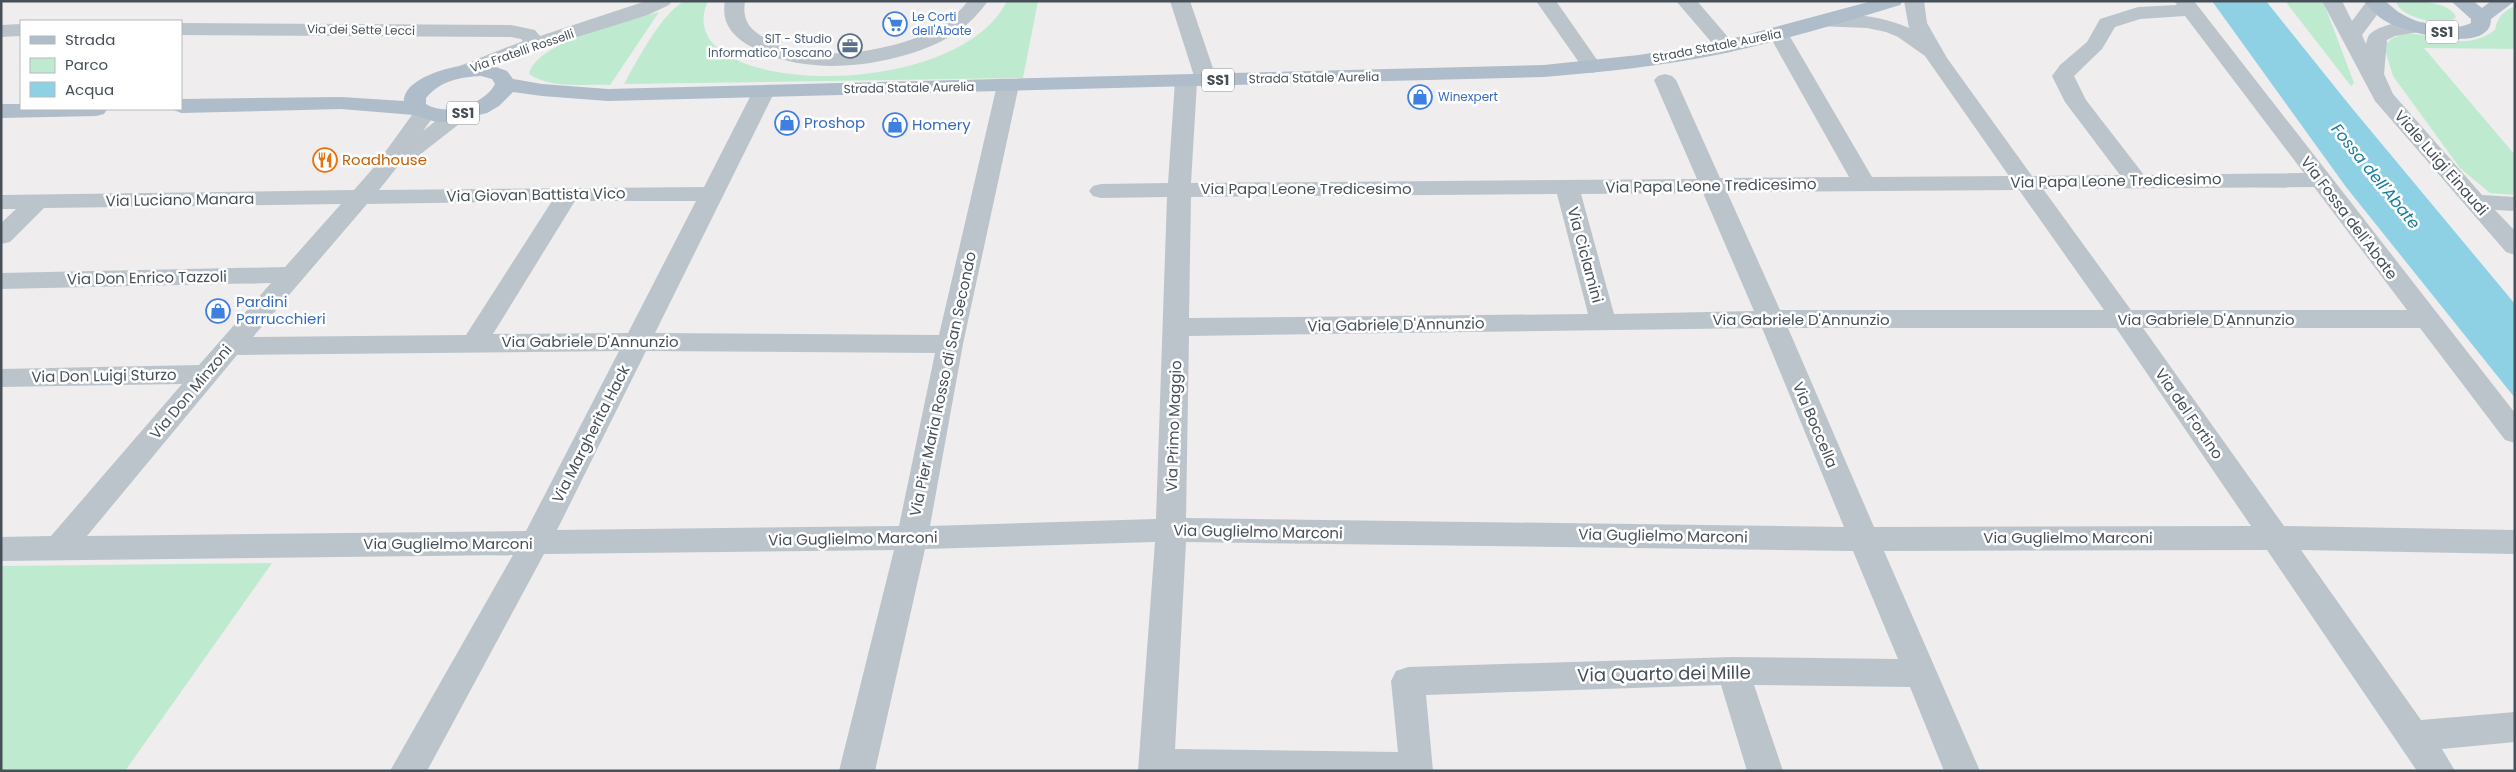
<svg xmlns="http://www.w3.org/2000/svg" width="2516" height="772" font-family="Poppins,sans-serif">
	<rect width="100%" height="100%" fill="#efeded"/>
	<!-- green -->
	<g fill="#beead0">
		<path d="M684 1H708C664 96 955 106 1007 1H1038L1023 78 624 84C638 59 660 16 684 1Z"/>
		<path d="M2285 1H2323L2354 83 2351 86Z"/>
		<path d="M2396 1C2413 1 2449 0 2456 17 2445 29 2398 17 2396 1Z"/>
		<path d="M2515 6V49L2424 48 2515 155V195L2490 193 2460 168 2393 76 2386 53V44C2403 24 2437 40 2458 41 2472 42 2484 38 2495 30 2497 18 2503 11 2515 6Z"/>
		<path d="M659 12 610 85C585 84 550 89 529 74 538 40 627 22 659 12Z"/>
		<path d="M272 563 125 771H1V566Z"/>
	</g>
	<!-- water -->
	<path fill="#8fd1e4" d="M2212 1H2266L2351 107 2515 304V398L2346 187Z"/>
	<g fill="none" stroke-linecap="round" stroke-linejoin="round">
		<!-- minor -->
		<g fill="#bcc4cb" fill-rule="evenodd">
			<path d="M646 1H672L669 5 648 15 542 48 464 77 457 75 454 71 457 67 523 41 521 39 511 37 181 35V23L511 25 535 30 540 36Z"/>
			<path d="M725 1H745C742 20 749 29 765 38 805 61 861 55 904 42 928 35 952 22 968 1H988C971 25 949 40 921 50 868 69 798 75 748 45 731 35 721 21 725 1Z"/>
			<path d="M1170 1H1190L1217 80 1213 84 1206 86 1197 82 1191 183 1697 179 1654 80 1658 76 1665 74 1672 76 1676 80 1720 178 1849 177 1769 35 1772 31 1779 29 1786 31 1789 35 1872 177 2009 176 1925 56 1898 37 1886 32 1867 28 1817 26 1814 22 1817 18C1846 11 1882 16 1909 28L1904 1H1924L1927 23 1947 58 2032 176 2120 175 2065 102 2052 76 2060 65 2087 42 2100 19 2138 7 2177 5 2174 1H2194L2515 413V443L2505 440 2420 328H2143L2284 526 2515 530V554L2301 550 2421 720 2515 712V742L2442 749 2455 771H2417L2267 550 1884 551 1980 771H1944L1910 687 1754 685 1783 771H1747L1721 685 1426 695 1433 771H1138L1155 542 925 549 875 771H839L894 550 544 554 427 771H390L513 555 1 561V537L51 536 182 384 1 387V369L199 365 271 283 1 289V273L285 267 341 204 44 208 10 242 1 244V223L16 209H1V195L354 190 375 166 417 108 425 106 433 108 436 113 423 131C437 121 451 105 469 109L472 114 413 160 402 161 379 190 704 187 753 91 756 86 764 85 772 86 775 91 655 333 939 335 997 85 1000 80 1008 79 1016 80 1019 85 963 344 930 526 1156 519 1167 197 1101 198 1093 196 1089 191 1093 186 1101 184 1168 183 1175 81 1179 77 1186 75 1195 79ZM2185 16 2304 173 2144 175 2086 100 2074 76 2102 49 2115 27 2140 19ZM2314 187 2407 310H2131L2043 189ZM2019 190 2104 310H1780L1727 192ZM1703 193 1754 311 1614 314 1581 194ZM1557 194 1588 314 1189 318 1191 197ZM552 201 466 335 253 337 367 204ZM575 201H696L628 333 493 334ZM1762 328 1844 527 1186 518 1189 336ZM1788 328H2116L2251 526 1874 527ZM619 351 526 531 87 536 237 355ZM646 351 935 353 899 526 557 530ZM1186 542 1853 551 1898 659 1733 657 1408 667 1396 671 1391 681 1398 752 1175 749Z"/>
			<path d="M1536 1H1556L1602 67 1599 71 1592 73 1585 71Z"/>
			<path d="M1676 1H1697L1733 43 1736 47 1733 51 1726 53 1719 51Z"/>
			<path d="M2322 1H2342L2352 21 2367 1H2383L2385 4 2362 35 2366 44C2367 40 2368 35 2371 33 2383 23 2412 19 2426 23L2429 27 2426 31 2395 36 2387 40 2384 74 2393 94 2482 195 2515 197V211L2495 210 2515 231V255L2506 252 2375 101Z"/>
			<path d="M21 24V36L1 37V25Z"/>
		</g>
		<!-- major -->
		<g fill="#afbcca" fill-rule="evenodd">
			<path d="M1872 1H1903L1900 5C1841 23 1781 41 1721 54 1662 66 1603 72 1544 77L608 101 542 96 513 92 499 106 487 113 450 122H436L414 115 341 109 181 113 172 109H181V99L341 97 404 101C404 76 460 63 481 64 489 64 499 68 507 71L513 79 542 84 608 89 1544 65 1639 55 1720 42ZM481 76 492 79 495 84C484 105 446 117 426 104V98C440 81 460 77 481 76Z"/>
			<path d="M2364 1C2370 1 2379 0 2384 1 2389 3 2395 10 2400 13 2418 24 2451 33 2471 23V19L2451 1H2473L2482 8 2491 1H2515L2491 19C2491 56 2405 32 2387 22 2378 17 2371 10 2364 1Z"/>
			<path d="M1 104H21V109H107L104 114 96 116 1 118Z"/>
		</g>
	</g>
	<!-- icons -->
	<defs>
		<g id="supermarket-ring" transform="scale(1.25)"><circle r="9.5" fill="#fff" stroke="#3f7fe0" stroke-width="1.5"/><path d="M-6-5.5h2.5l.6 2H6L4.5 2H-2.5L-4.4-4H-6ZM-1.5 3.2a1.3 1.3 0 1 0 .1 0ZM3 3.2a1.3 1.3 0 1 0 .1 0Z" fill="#3f7fe0"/></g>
		<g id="office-ring" transform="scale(1.25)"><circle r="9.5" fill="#fff" stroke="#5c6f8a" stroke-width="1.5"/><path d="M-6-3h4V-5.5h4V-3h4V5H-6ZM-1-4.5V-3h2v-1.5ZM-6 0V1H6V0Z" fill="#5c6f8a"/></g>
		<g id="shop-ring" transform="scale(1.25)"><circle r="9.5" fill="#fff" stroke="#3f7fe0" stroke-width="1.5"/><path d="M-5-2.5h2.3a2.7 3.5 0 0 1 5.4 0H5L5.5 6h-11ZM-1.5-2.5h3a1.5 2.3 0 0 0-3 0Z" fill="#3f7fe0"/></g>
		<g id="restaurant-ring" transform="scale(1.25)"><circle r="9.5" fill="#fff" stroke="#e8710a" stroke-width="1.5"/><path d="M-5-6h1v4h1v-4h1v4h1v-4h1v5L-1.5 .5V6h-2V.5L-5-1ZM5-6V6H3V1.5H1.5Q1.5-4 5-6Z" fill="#e8710a"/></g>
	</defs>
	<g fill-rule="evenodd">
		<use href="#supermarket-ring" x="895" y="24"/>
		<use href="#office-ring" x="850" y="46"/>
		<use href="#shop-ring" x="1420" y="97"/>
		<use href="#shop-ring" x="787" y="123"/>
		<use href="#shop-ring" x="895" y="125"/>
		<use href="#restaurant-ring" x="325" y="160"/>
		<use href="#shop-ring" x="218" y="311"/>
	</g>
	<g text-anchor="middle" stroke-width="5" stroke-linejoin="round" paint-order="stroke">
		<!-- far-shop labels -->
		<g font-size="12" fill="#366cbe" stroke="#fff" text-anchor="start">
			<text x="912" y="21">Le Corti<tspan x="912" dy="14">dell'Abate</tspan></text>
			<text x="1438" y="101">Winexpert</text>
		</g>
		<!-- far-street labels -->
		<g font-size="12" fill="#475059" stroke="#fff">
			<text transform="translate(361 30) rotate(1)" y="4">Via dei Sette Lecci</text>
			<text transform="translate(1717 46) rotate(-11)" y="4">Strada Statale Aurelia</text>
			<text transform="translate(522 51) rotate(-19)" y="4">Via Fratelli Rosselli</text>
			<text transform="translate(1314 78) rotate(-1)" y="4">Strada Statale Aurelia</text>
			<text transform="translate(909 88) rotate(-1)" y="4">Strada Statale Aurelia</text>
		</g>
		<!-- far-service labels -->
		<g font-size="12" fill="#4e5e75" stroke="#fff" text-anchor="end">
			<text x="832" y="43">SIT - Studio<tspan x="832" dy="14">Informatico Toscano</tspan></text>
		</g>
		<!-- shield labels -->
		<g fill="#fff" stroke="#7e848b" stroke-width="1">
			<rect x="2426" y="20.5" width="32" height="23" rx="4"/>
			<rect x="1202" y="68.5" width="32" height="23" rx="4"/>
			<rect x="447" y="101.5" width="32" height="23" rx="4"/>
		</g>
		<g font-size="14" font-weight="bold" fill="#475059">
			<text x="2442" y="37">SS1</text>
			<text x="1218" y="85">SS1</text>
			<text x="463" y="118">SS1</text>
		</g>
		<!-- shop labels -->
		<g font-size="15" fill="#366cbe" stroke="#fff" text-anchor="start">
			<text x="804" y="128">Proshop</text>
			<text x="912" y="130">Homery</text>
			<text x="236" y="307">Pardini<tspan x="236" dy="17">Parrucchieri</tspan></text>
		</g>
		<!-- food labels -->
		<g font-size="15" fill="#c56008" stroke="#fff" text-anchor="start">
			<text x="342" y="165">Roadhouse</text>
		</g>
		<!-- street labels -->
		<g font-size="15" fill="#475059" stroke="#fff">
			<text transform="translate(2441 163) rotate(49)" y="5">Viale Luigi Einaudi</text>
			<text transform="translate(2116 181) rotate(-1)" y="5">Via Papa Leone Tredicesimo</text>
			<text transform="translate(1711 186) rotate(-1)" y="5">Via Papa Leone Tredicesimo</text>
			<text x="1306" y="194">Via Papa Leone Tredicesimo</text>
			<text transform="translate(536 195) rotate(-1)" y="5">Via Giovan Battista Vico</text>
			<text transform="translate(180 200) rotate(-1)" y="5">Via Luciano Manara</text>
			<text transform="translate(2349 218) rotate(53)" y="5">Via Fossa dell'Abate</text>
			<text transform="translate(1585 255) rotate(75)" y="5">Via Ciclamini</text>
			<text transform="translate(147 278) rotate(-1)" y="5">Via Don Enrico Tazzoli</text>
			<text x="1801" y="325">Via Gabriele D'Annunzio</text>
			<text x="2206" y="325">Via Gabriele D'Annunzio</text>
			<text transform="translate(1396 325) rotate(-1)" y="5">Via Gabriele D'Annunzio</text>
			<text x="590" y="347">Via Gabriele D'Annunzio</text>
			<text transform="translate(104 376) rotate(-1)" y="5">Via Don Luigi Sturzo</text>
			<text transform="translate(943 384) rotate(-78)" y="5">Via Pier Maria Rosso di San Secondo</text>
			<text transform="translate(191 392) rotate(-50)" y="5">Via Don Minzoni</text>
			<text transform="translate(2189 414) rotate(55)" y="5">Via del Fortino</text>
			<text transform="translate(1815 425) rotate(67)" y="5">Via Boccella</text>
			<text transform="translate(1174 426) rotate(-88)" y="5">Via Primo Maggio</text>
			<text transform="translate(591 434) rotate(-63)" y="5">Via Margherita Hack</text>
			<text transform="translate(1258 532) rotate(1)" y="5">Via Guglielmo Marconi</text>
			<text transform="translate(1663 536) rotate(1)" y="5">Via Guglielmo Marconi</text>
			<text x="2068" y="543">Via Guglielmo Marconi</text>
			<text transform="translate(853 539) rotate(-1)" y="5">Via Guglielmo Marconi</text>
			<text x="448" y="549">Via Guglielmo Marconi</text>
		</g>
		<!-- water labels -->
		<g font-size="16" font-style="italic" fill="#187d9b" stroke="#fff">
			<text transform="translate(2376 176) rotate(51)" y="6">Fossa dell'Abate</text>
		</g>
		<!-- near-street labels -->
		<g font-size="18" fill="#475059" stroke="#fff">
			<text transform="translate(1664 674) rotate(-1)" y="6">Via Quarto dei Mille</text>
		</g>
	</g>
	<!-- border -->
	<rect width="2516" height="772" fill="none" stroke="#475059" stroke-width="5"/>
	<!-- legend -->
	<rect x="20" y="20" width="162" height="90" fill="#ffffff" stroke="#b5b9bd"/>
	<rect x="30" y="36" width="25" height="8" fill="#afbcca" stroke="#b5b9bd"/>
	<text x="65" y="45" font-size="15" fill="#475059">Strada</text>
	<rect x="30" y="58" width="25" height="15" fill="#beead0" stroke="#b5b9bd"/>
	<text x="65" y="70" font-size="15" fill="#475059">Parco</text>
	<rect x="30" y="82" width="25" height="15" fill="#8fd1e4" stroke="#b5b9bd"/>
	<text x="65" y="95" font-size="15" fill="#475059">Acqua</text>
</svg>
